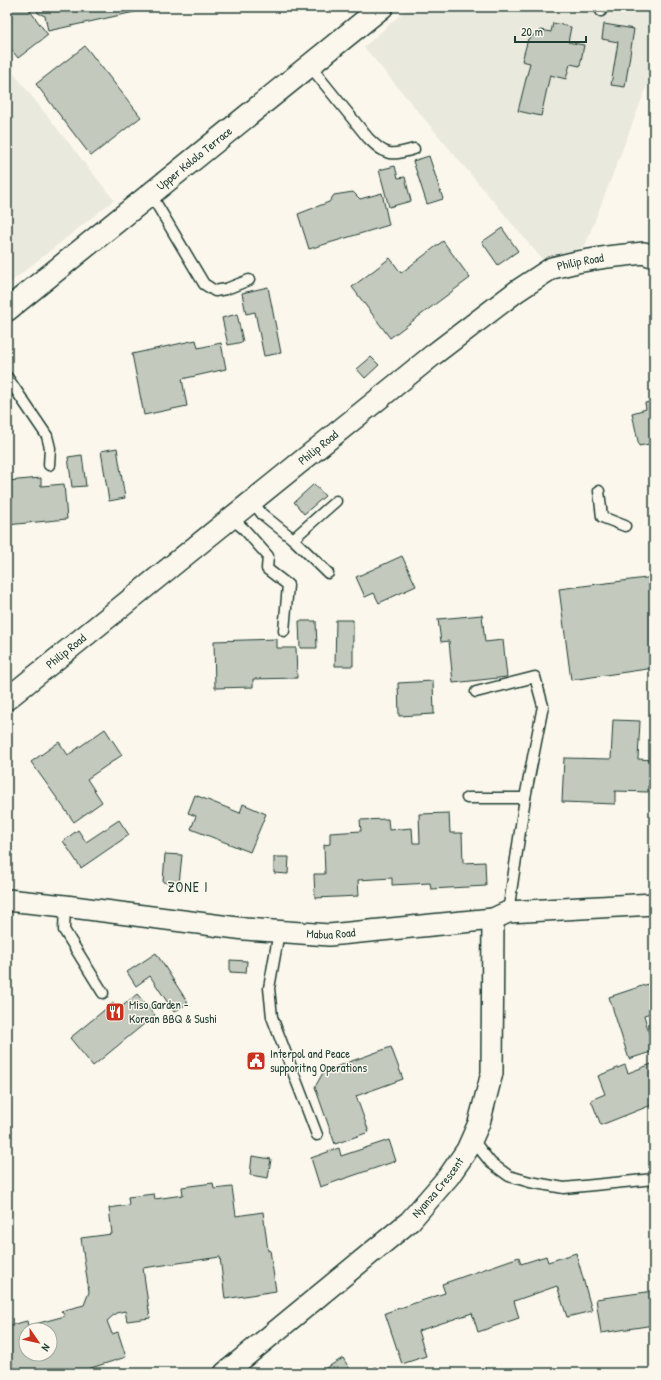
<svg xmlns="http://www.w3.org/2000/svg" width="661" height="1380" font-family="'Patrick Hand',sans-serif">
	<rect width="100%" height="100%" fill="#fbf7ec"/>
	<filter id="ink" filterUnits="userSpaceOnUse"><feTurbulence type="fractalNoise" baseFrequency=".025" numOctaves="2"/><feDisplacementMap in="SourceGraphic" scale="8" xChannelSelector="R" yChannelSelector="G"/><feConvolveMatrix kernelMatrix="1 2 1 2 8 2 1 2 1" color-interpolation-filters="sRGB"/></filter>
	<g filter="url(#ink)">
		<!-- built -->
		<g fill="#eae9de">
			<path d="M409 7H654V68L585 246 560 256 546 264 364 47Z"/>
			<path d="M7 65 114 200 7 285Z"/>
		</g>
		<!-- building -->
		<g fill="#c4c9be" stroke="#1f3d34" fill-rule="evenodd">
			<path d="M7 7H27L48 35 18 58 7 44Z"/>
			<path d="M36 7H157L48 31 45 16 38 13Z"/>
			<path d="M553 23 571 27 568 42 584 45 580 66 570 64 566 79 550 75 541 116 518 111 530 63 522 61 528 39 541 30 551 32Z"/>
			<path d="M604 24 634 29 625 87 611 85 618 42 602 39Z"/>
			<path d="M85 46 141 117 91 156 36 84Z"/>
			<path d="M429 156 443 199 427 204 413 161Z"/>
			<path d="M395 166 398 178 405 177 411 201 389 207 379 170Z"/>
			<path d="M353 192 360 199 382 193 389 225 309 249 298 214 329 202 334 195Z"/>
			<path d="M502 228 518 251 498 265 482 242Z"/>
			<path d="M443 241 470 278 390 338 352 287 390 258 401 273Z"/>
			<path d="M268 287 281 353 264 356 255 312 246 314 242 293Z"/>
			<path d="M237 314 243 342 228 345 222 318Z"/>
			<path d="M196 340 198 348 221 343 226 369 182 379 187 406 144 415 132 354Z"/>
			<path d="M371 357 379 365 365 378 357 369Z"/>
			<path d="M654 401V443L639 446 632 413 646 409 645 403Z"/>
			<path d="M117 448 125 498 109 501 101 451Z"/>
			<path d="M82 455 86 486 72 487 68 457Z"/>
			<path d="M41 478V486L64 484 67 519 7 525V481Z"/>
			<path d="M314 484 325 496 304 514 294 502Z"/>
			<path d="M402 556 416 586 379 603 374 593 365 597 356 577Z"/>
			<path d="M654 577V668L571 680 559 589Z"/>
			<path d="M482 615 485 642 503 640 507 677 453 683 449 641 441 642 438 619Z"/>
			<path d="M336 620H353V666H335Z"/>
			<path d="M299 621H316L317 648H300Z"/>
			<path d="M277 639V648H296L297 678 253 679V687L215 688 214 641Z"/>
			<path d="M433 681 434 714 399 716 398 683Z"/>
			<path d="M613 720 640 721 638 759 654 760V787L648 786V792L615 791V804L562 802 564 758 611 759Z"/>
			<path d="M105 729 122 755 87 779 102 802 74 822 31 762 59 742 68 755Z"/>
			<path d="M195 795 240 813 243 804 266 814 250 852 191 829 196 816 188 813Z"/>
			<path d="M449 813 450 833H462L463 863 485 862 486 886 431 889 430 883 392 885V878L358 880 359 896 315 898 314 874H325L324 845 330 844V833L361 831 360 820 388 819 389 830 412 828 413 843H420L419 814Z"/>
			<path d="M119 820 129 835 81 868 63 841 78 830 86 842Z"/>
			<path d="M165 854 182 855 179 884 163 882Z"/>
			<path d="M274 857H289L288 874 274 873Z"/>
			<path d="M156 953 188 1003 174 1012 150 976 136 986 127 972Z"/>
			<path d="M230 960 247 961 246 973 230 972Z"/>
			<path d="M654 982V1012L644 1015 654 1051 629 1059 609 997Z"/>
			<path d="M137 994 155 1015 93 1066 70 1038 113 1003 119 1009Z"/>
			<path d="M391 1047 403 1079 356 1096 369 1132 335 1144 315 1087 324 1071Z"/>
			<path d="M654 1063V1104L601 1125 591 1100 605 1094 598 1076 625 1065 628 1073Z"/>
			<path d="M389 1140 396 1161 320 1187 311 1158 339 1148 341 1156Z"/>
			<path d="M252 1156 271 1159 268 1178 250 1175Z"/>
			<path d="M213 1183 214 1189 232 1187 236 1216 263 1212 268 1251 270 1250 276 1291 225 1299 220 1257 143 1268 150 1318 127 1321 125 1311 116 1313 107 1321 112 1334 118 1332 126 1357 75 1373H7V1326L27 1321 28 1326 65 1316 61 1311 84 1305 89 1292 81 1238 112 1234 109 1208 129 1205 128 1197 154 1194 155 1199 183 1195 182 1187ZM26 1330H50V1354H26Z"/>
			<path d="M576 1253 592 1311 567 1317 557 1286 514 1301 519 1318 478 1332 472 1313 418 1331 426 1356 402 1364 385 1313 445 1293 442 1284 519 1257 521 1264 546 1256 548 1262Z"/>
			<path d="M654 1291V1325L601 1333 596 1299Z"/>
			<path d="M343 1358 352 1373H322L321 1371Z"/>
			<path d="M376 1367 380 1373H365Z"/>
		</g>
		<g fill="none" stroke-linecap="round" stroke-linejoin="round">
			<!-- service casing -->
			<g stroke="#1f3d34" stroke-width="13">
				<g id="service">
					<path d="M601 11 603 7"/>
					<path d="M310 66 368 138C386 156 390 156 414 149"/>
					<path d="M150 193 204 284 215 291 226 289 249 280"/>
					<path d="M7 377 47 436 50 448 49 465"/>
					<path d="M599 491 602 517 625 526"/>
					<path d="M252 501 262 514 293 539 336 501"/>
					<path d="M231 518 244 529 268 556 267 569 288 585 284 631"/>
					<path d="M293 539 328 573"/>
					<path d="M476 692 535 677 543 706 525 798 508 912"/>
					<path d="M467 798H525"/>
					<path d="M65 906 64 930 103 993"/>
					<path d="M279 932 269 988 272 1017 317 1135"/>
					<path d="M472 1139 491 1163 509 1176 530 1182 564 1188 654 1179"/>
				</g>
			</g>
			<!-- minor casing -->
			<g stroke="#1f3d34" stroke-width="24">
				<g id="minor">
					<path id="s1" d="M7 699 433 355 517 291 552 268 577 262 607 257 644 253 654 257"/>
					<path id="s2" d="M7 900 65 906 245 929 329 935 493 919 508 912 654 904"/>
					<path id="s3" d="M225 1373 410 1221 449 1176 467 1150 479 1123 492 1073 493 919"/>
				</g>
			</g>
			<!-- secondary casing -->
			<g stroke="#1f3d34" stroke-width="25">
				<g id="secondary">
					<path id="s4" d="M7 310 382 7"/>
				</g>
			</g>
			<!-- service -->
			<use href="#service" stroke="#fbf7ec" stroke-width="10"/>
			<!-- minor -->
			<use href="#minor" stroke="#fbf7ec" stroke-width="21"/>
			<!-- secondary -->
			<use href="#secondary" stroke="#fbf7ec" stroke-width="22"/>
		</g>
	</g>
	<!-- icons -->
	<defs>
		<g id="restaurant-square" transform="scale(1)"><rect x="-9" y="-9" width="18" height="18" rx="4" fill="#c8321e" stroke="#fbf7ec"/><path d="M-5-6h1v4h1v-4h1v4h1v-4h1v5L-1.5 .5V6h-2V.5L-5-1ZM5-6V6H3V1.5H1.5Q1.5-4 5-6Z" fill="#fff"/></g>
		<g id="civic-square" transform="scale(1)"><rect x="-9" y="-9" width="18" height="18" rx="4" fill="#c8321e" stroke="#fbf7ec"/><path d="M-.6-6.5H3V-4.5H.6V-3L4-1V1h2V6H-6V1h2V-1L-.6-3ZM-1.2 2.5V6h2.4V2.5Z" fill="#fff"/></g>
	</defs>
	<g fill-rule="evenodd">
		<use href="#restaurant-square" x="115" y="1012"/>
		<use href="#civic-square" x="256" y="1061"/>
	</g>
	<g text-anchor="middle" stroke-width="3" stroke-linejoin="round" paint-order="stroke">
		<!-- street labels -->
		<g font-size="12" fill="#1f3d34" stroke="#fbf7ec">
			<text dy="4" stroke="none"><textPath href="#s4" startOffset="241">Upper Kololo Terrace</textPath></text>
			<text dy="4" stroke="none"><textPath href="#s1" startOffset="724">Philip Road</textPath></text>
			<text dy="4" stroke="none"><textPath href="#s1" startOffset="400">Philip Road</textPath></text>
			<text dy="4" stroke="none"><textPath href="#s1" startOffset="76">Philip Road</textPath></text>
			<text dy="4" stroke="none"><textPath href="#s2" startOffset="326">Mabua Road</textPath></text>
			<text dy="4" stroke="none"><textPath href="#s3" startOffset="283">Nyanza Crescent</textPath></text>
		</g>
		<!-- poi labels -->
		<g font-size="12" fill="#1f3d34" stroke="#fbf7ec" text-anchor="start">
			<text x="129" y="1009">Miso Garden -<tspan x="129" dy="14">Korean BBQ &amp; Sushi</tspan></text>
			<text x="270" y="1058">Interpol and Peace<tspan x="270" dy="14">supporitng Operations</tspan></text>
		</g>
		<!-- quarter labels -->
		<g font-size="14" letter-spacing="1" fill="#1f3d34" stroke="#fbf7ec">
			<text x="188" y="892">ZONE I</text>
		</g>
	</g>
	<!-- margin -->
	<rect width="661" height="1380" fill="none" stroke="#fbf7ec" stroke-width="24"/>
	<rect x="12" y="12" width="637" height="1356" fill="none" stroke="#1f3d34" stroke-width="1.5" filter="url(#ink)"/>
	<!-- north arrow -->
	<g transform="translate(38 1342) rotate(124)"><circle r="19" fill="#fbf7ec" stroke="#a3ada2"/>
	<path d="M0-3L7 15L0 10L-7 15Z" fill="#c8321e"/>
	<text y="-6" font-size="11" font-weight="bold" text-anchor="middle" fill="#1f3d34">N</text>
	</g>
	<!-- scale -->
	<path d="M515 36v6h71v-6" fill="none" stroke="#1f3d34" stroke-width="2"/>
	<text x="521" y="36" font-size="12" fill="#1f3d34" stroke="#fbf7ec" stroke-width="3" paint-order="stroke">20 m</text>
</svg>
